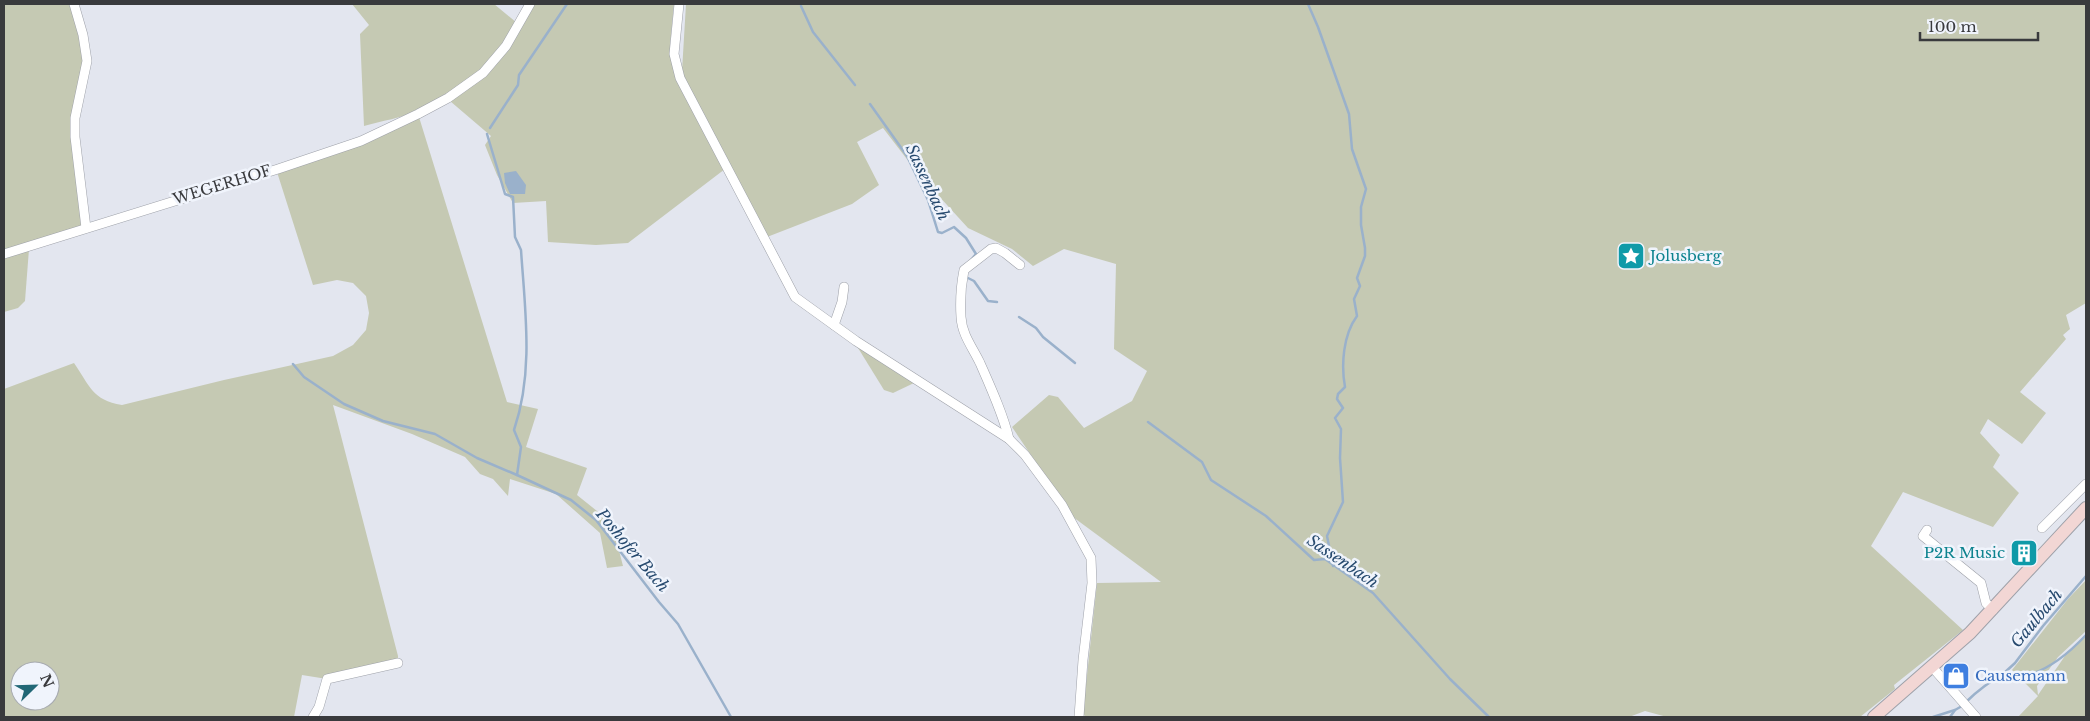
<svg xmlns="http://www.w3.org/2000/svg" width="2090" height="721" font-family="'Libre Baskerville',serif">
	<rect width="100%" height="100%" fill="#e3e6ef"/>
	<!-- green -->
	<g fill="#c5c9b3" fill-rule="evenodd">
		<path d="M4 4H72L84 62 77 94 81 226 4 252Z"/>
		<path d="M352 4H494L517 23C493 64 462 89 419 110 402 118 381 121 364 126L360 34 369 25Z"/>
		<path d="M532 4H674L670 46 725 169 628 243 596 245 548 242 546 201 513 203 497 175 485 145 491 136 450 101 474 84Z"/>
		<path d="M686 4H2086V303L2066 315 2070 329 2063 335 2066 339 2020 392 2046 413 2022 444 1988 419 1980 433 2000 455 1993 467 2019 493 1993 527 1903 492 1871 546 1963 630 1894 685 1895 689 1860 717H1667L1645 711 1629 717H1085L1083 712 1097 583 1161 582 1073 517 1012 427 1049 395 1058 397 1084 428 1132 401 1147 371 1114 349 1116 264 1064 249 1033 266 1012 249 968 228 916 171 883 128 857 142 879 185 852 204 767 237 683 78 682 71Z"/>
		<path d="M419 117 507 402 538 409 526 447 587 468 577 495 612 523 623 566 607 568 600 533 556 494 510 479 508 496 493 479 480 474 465 457 412 434 333 405 398 656V663L327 679 302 675 294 717H4V389L74 363C90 386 92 400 122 405L224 380 333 356 353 345 366 330 369 313 366 296 353 283 337 280 313 285 277 172ZM20 671H50V701H20Z"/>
		<path d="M29 249 25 301 18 308 4 312V257Z"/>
		<path d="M855 343 914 383 893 393 884 390Z"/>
		<path d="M2086 580V631L2058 657 2037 686 2038 695 2067 653 2086 636V717H2018L2038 696 2012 670 2068 599Z"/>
	</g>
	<!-- water -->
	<path fill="#9ab1cb" d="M516 171 526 185 525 194H510L505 183 504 173Z"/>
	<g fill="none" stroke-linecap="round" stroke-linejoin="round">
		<!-- stream -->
		<g stroke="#9ab1cb" stroke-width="2.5">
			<path d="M1308 4 1318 27 1349 114 1352 149 1366 189 1361 207V225L1365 248V256L1357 278 1360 286 1354 299 1357 316C1343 335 1341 365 1345 387L1338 394 1337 399 1343 408 1335 418 1341 429 1340 458 1343 502 1327 536 1333 566"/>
			<path d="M801 6 813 32 855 85"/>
			<path d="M870 104 907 156 928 200 938 232 942 233 954 227 966 238 976 254 971 260"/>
			<path d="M490 128 518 85 519 75 567 4"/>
			<path d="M487 134 505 194 513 197 515 237 521 250C525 310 534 372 514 430L521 447 517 475 571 500 596 520 659 602 678 624 731 717"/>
			<path d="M968 278 974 281 988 301 997 302"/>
			<path d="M1019 317 1036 328 1043 337 1075 363"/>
			<path d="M293 364 304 377 344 404 383 421 435 434 477 458 517 475"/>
			<path d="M1148 422 1202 462 1211 480 1266 516 1314 560 1325 559 1373 593 1450 679 1489 717"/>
			<path d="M2003 674 2015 663 2043 626 2086 576"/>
			<path d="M1966 702C1974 694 1994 677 2005 675 2012 674 2021 676 2028 675 2050 669 2071 651 2086 635"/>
			<path d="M1933 717 1955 710"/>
			<path d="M1950 717 1955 710 1962 706"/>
		</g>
		<!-- street casing -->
		<g stroke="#9ea1a9" stroke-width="10">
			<g id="street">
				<path d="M74 4 83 35 87 61 75 118V137L86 228"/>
				<path d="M679 4 674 54 680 78 795 297 856 341 1009 439 1025 455 1062 505 1091 558 1092 583 1083 660 1079 717"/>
				<path d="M4 254 278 169 361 141 418 114 448 98 483 73 506 46 530 4"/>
				<path d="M834 325 842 302 844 287"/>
				<path d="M1009 439C1003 414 991 388 980 363 973 348 962 335 961 317 960 302 961 285 964 270L991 249 996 248 1005 253 1020 265"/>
				<path d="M2042 528 2086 484"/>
				<path d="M1927 530 1923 536 1981 583 1986 603 1993 610"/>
				<path d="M1933 668 1976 717"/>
				<path d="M313 717 319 707 327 679 398 663"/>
			</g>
		</g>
		<!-- secondary casing -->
		<g stroke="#9ea1a9" stroke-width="14">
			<path id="secondary" d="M1874 717 1970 633 2086 508"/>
		</g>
		<!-- street -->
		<use href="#street" stroke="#fff" stroke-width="9"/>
		<!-- secondary -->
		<use href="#secondary" stroke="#f2d6d4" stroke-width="12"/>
	</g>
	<!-- icons -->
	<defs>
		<g id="sight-square" transform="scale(1.4375)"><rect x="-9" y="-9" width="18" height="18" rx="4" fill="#0f9aa8" stroke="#f0f4fc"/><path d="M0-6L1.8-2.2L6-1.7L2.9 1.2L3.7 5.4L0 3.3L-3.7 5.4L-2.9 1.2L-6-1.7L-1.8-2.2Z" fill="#fff"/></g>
		<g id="building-square" transform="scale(1.4375)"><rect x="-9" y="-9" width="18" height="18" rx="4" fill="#0f9aa8" stroke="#f0f4fc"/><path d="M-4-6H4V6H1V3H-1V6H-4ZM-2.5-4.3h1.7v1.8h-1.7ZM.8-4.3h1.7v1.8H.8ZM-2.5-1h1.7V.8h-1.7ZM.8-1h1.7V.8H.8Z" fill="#fff"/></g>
		<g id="shop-square" transform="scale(1.4375)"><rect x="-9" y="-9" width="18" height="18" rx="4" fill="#3f7fe0" stroke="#f0f4fc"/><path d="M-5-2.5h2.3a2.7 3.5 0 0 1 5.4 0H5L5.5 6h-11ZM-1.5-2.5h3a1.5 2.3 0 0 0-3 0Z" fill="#fff"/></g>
	</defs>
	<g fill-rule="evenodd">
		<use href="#sight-square" x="1631" y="256"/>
		<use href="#building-square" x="2024" y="553"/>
		<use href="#shop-square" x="1956" y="676"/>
	</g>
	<g text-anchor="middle" stroke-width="5" stroke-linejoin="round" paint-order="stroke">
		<!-- street labels -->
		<g font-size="15" fill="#393a3d" stroke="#f0f4fc">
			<text transform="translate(222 185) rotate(-17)" y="5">WEGERHOF</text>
		</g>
		<!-- culture labels -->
		<g font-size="15" fill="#0d838f" stroke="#f0f4fc" text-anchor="start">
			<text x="1650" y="261">Jolusberg</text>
			<text x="2005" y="558" text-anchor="end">P2R Music</text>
		</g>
		<!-- shop labels -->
		<g font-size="15" fill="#366cbe" stroke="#f0f4fc" text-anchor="start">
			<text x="1975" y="681">Causemann</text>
		</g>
		<!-- water labels -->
		<g font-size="16" font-style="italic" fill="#274a6f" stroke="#f0f4fc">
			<text transform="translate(928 182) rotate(65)" y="6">Sassenbach</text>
			<text transform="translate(633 550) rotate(50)" y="6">Poshofer Bach</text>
			<text transform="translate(1343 561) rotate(34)" y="6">Sassenbach</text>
			<text transform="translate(2036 618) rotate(-50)" y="6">Gaulbach</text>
		</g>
	</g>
	<!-- border -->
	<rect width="2090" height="721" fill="none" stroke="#393a3d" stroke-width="10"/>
	<!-- north arrow -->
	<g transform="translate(35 686) rotate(67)"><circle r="24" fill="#f0f4fc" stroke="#a7aab0"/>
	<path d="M0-4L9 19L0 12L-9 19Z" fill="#216776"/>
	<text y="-8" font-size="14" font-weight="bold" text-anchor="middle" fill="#393a3d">N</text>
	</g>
	<!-- scale -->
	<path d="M1920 32v8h118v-8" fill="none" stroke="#393a3d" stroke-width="2.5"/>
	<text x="1928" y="32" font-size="15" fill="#393a3d" stroke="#f0f4fc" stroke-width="4" paint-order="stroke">100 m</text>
</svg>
